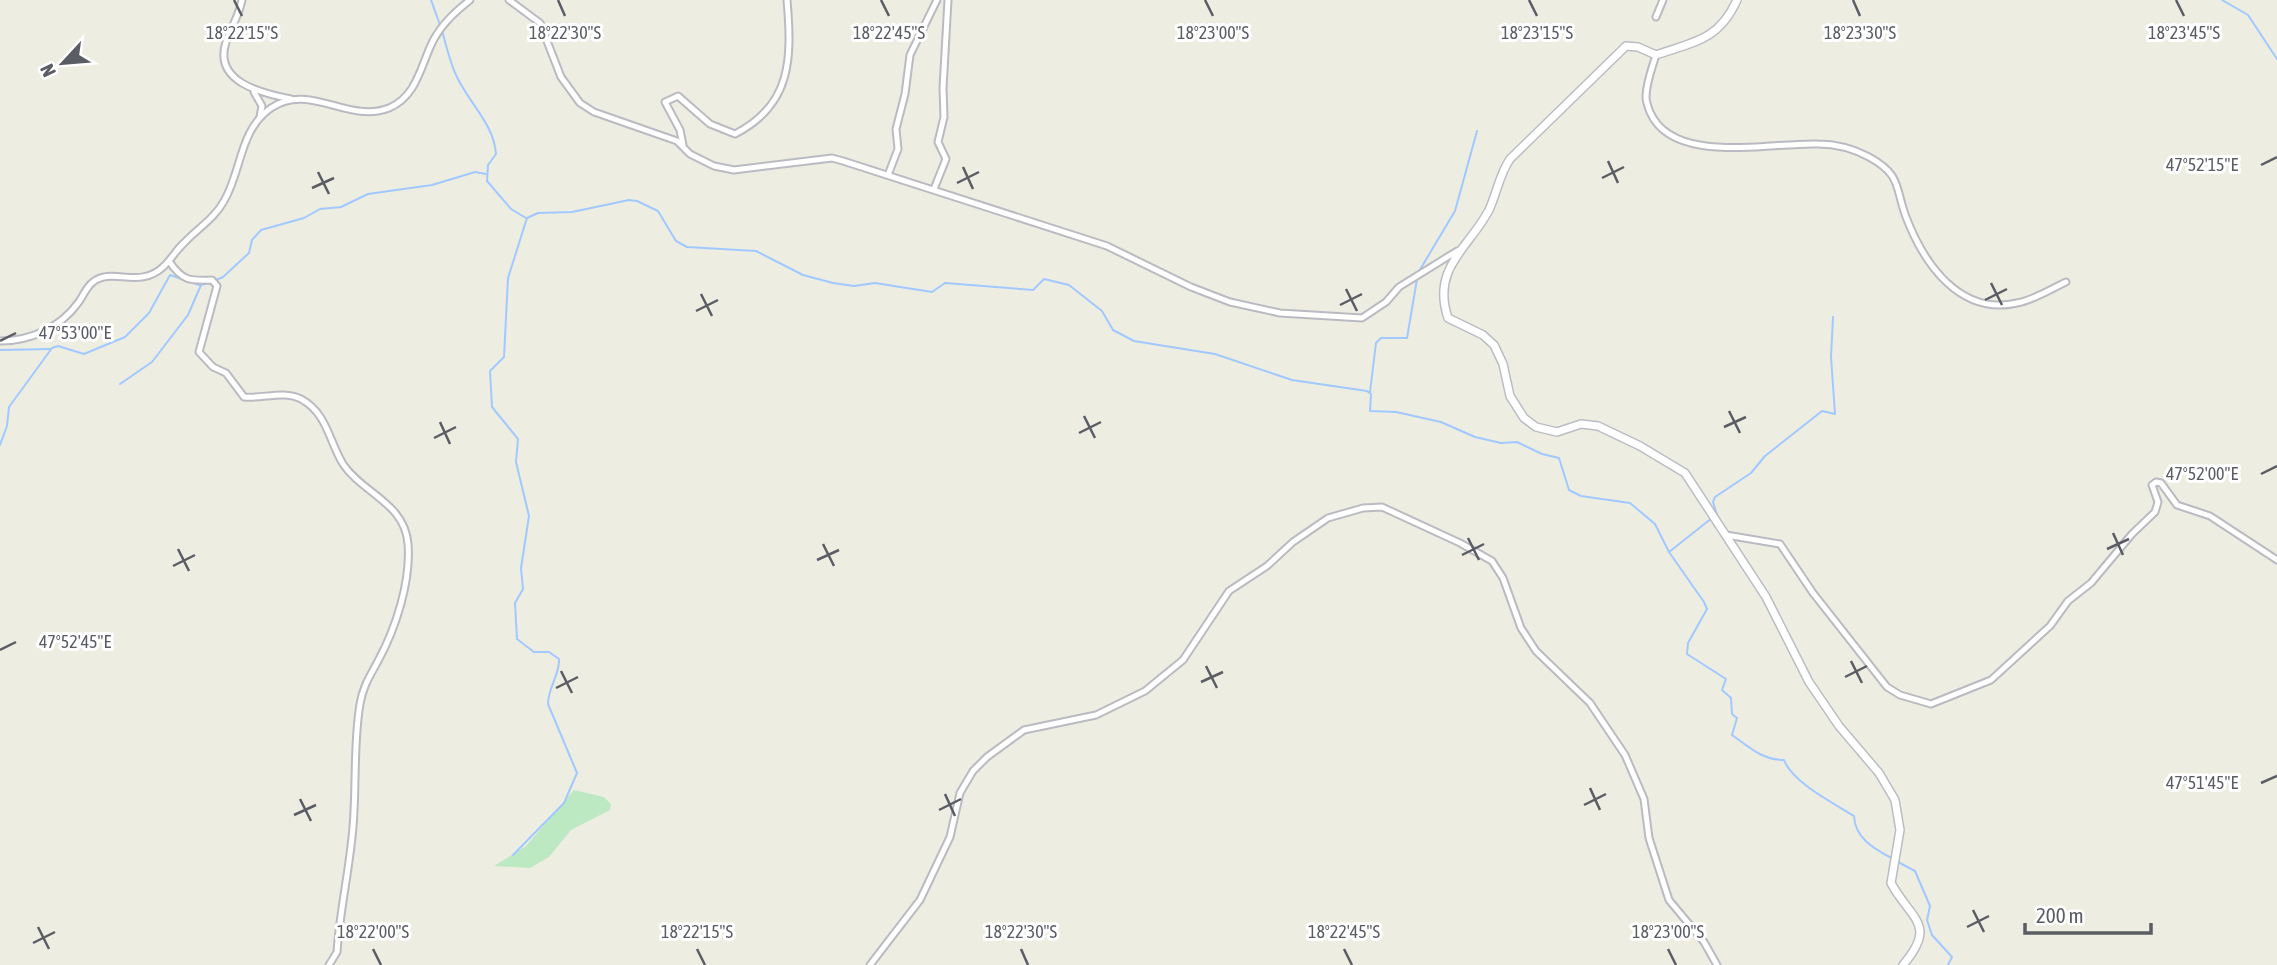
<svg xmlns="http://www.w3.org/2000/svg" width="2277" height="965" font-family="'Asap Condensed',sans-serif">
	<rect width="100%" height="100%" fill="#eeede2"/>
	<!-- green -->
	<path fill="#bce8c2" d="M574 790 604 797 611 804 610 810 571 830 549 857 530 868 494 866 526 846Z"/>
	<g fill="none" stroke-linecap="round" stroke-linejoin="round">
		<!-- stream -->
		<g stroke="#a1c9ff" stroke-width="2">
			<path d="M431 0 440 25"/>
			<path d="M2222 0 2248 15 2277 59"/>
			<path d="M442 30C446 45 450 63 457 77 469 103 494 124 496 154L488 165 487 181 511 209 526 218"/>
			<path d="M1418 273 1455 211 1477 131"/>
			<path d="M214 281 223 277 249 253 252 240 261 230 304 218 320 209 341 207 368 194 432 185 475 172 486 174"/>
			<path d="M0 350 51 349"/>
			<path d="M120 384 152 362 188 315 201 285 208 283"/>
			<path d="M1370 392 1376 343 1381 338H1407L1417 279"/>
			<path d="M0 445 7 426 9 407 52 348 58 346 84 354 125 337 149 313 170 275 199 285"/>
			<path d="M1717 515 1713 502 1715 497 1751 473 1765 456 1822 411 1835 414 1831 357 1833 317"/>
			<path d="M1669 552 1712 518"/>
			<path d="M513 855 564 803 577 773 548 704C548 687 560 675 559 659L549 652H534L517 639 515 603 523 589 521 568 529 516 516 462 518 439 492 407 490 371 504 357 508 278 527 218 538 213 572 212 629 200 637 201 658 211 676 241 687 247 756 251 803 275 833 283 854 286 875 283 932 292 945 283 1033 290 1044 279 1069 285 1102 311 1113 330 1134 341 1215 354 1292 380 1367 391 1371 394 1370 411 1396 412 1441 422 1475 437 1501 443 1517 442 1542 454 1559 458 1569 490 1581 496 1630 503 1655 524 1669 552 1704 602 1707 609 1688 643 1687 654 1726 679 1722 690 1731 698 1732 714 1737 718 1732 735C1749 747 1762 760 1784 760 1792 782 1833 803 1854 816 1855 839 1875 849 1893 859"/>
			<path d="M1898 862 1915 871 1930 906 1927 920 1932 935 1952 957 1948 965"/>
		</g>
		<!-- street casing -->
		<g stroke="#babbc2" stroke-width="9">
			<g id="street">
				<path d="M242 0C239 16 231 27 226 42 213 82 261 93 291 99"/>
				<path d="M509 0 540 23 561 77 580 103 594 112 677 141 690 154 714 166 734 170 832 158 843 161 1107 246 1191 287 1230 302 1280 313 1362 318 1386 302 1399 287 1457 251"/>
				<path d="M1656 17 1663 0"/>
				<path d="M1656 55C1652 68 1646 83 1646 97 1646 102 1648 107 1650 112 1673 166 1772 142 1818 144 1836 144 1854 149 1869 157 1902 175 1895 188 1906 217 1924 264 1960 316 2017 303 2034 300 2051 289 2066 282"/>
				<path d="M254 92 262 106 260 117"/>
				<path d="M683 145 680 130 665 102 678 96 710 124 735 134C792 105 792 58 787 0"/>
				<path d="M888 175 898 149 896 129 905 94 910 55 937 0"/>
				<path d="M934 189 946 159 938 142 944 117 943 88 948 0"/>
				<path d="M169 261C182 281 190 281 212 280L217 286 199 352 213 367 226 373 244 397C263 399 283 390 301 399 327 413 329 441 343 464 362 493 405 503 408 544 411 581 396 628 378 661 370 676 363 686 360 704 354 739 356 775 354 810 353 855 340 905 337 952L329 965"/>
				<path d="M0 341C30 341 60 328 78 303 83 297 86 287 93 282 112 267 140 289 163 267 171 260 176 250 184 243 197 229 215 218 224 201 242 171 239 130 271 108 310 82 348 124 389 108 418 96 421 63 434 39 443 23 455 12 470 0"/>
				<path d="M1726 535 1780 544 1813 593 1887 687 1900 695 1931 704 1991 680 2050 626 2068 601 2091 583 2132 534 2155 512 2158 502 2152 485 2156 482 2161 483 2177 505 2210 516 2277 560"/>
				<path d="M870 965 920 900 950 837 960 793 973 771 987 757 1024 730 1096 715 1145 691 1183 660 1229 591 1267 566 1293 542 1328 518 1363 508 1382 507 1460 543 1492 561 1503 578 1521 628 1536 651 1590 703 1625 755 1644 799 1649 838 1669 900 1704 942 1717 965"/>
			</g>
		</g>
		<!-- secondary casing -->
		<g stroke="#babdc4" stroke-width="10">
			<path id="secondary" d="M1737 0C1719 40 1694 42 1656 55L1638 47 1626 46 1510 159C1499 175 1497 193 1489 210 1469 248 1431 268 1448 318L1483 335 1494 345 1503 364 1510 396 1524 418 1536 427 1557 432 1581 424 1598 426 1640 446 1685 473 1766 597 1809 682 1839 726 1879 773 1895 800 1900 830 1891 883C1911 920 1938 924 1903 965"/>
		</g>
		<!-- street -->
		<use href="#street" stroke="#fff" stroke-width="5"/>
		<!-- secondary -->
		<use href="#secondary" stroke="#fff" stroke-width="7"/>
	</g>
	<!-- ticks -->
	<path fill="none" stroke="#5a5d64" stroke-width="2.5" d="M234 0 242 16M558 0 565 16M881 0 889 16M1205 0 1213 16M1529 0 1537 16M1853 0 1860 16M2176 0 2184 16M1608 161 1618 183M2261 165 2277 157M963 167 973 189M318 172 329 194M1602 178 1624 167M957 183 979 172M312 188 334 178M1991 283 2002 305M1346 289 1357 311M701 294 712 316M1985 300 2007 289M1340 305 1362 294M696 311 718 300M0 341 16 333M1729 411 1740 433M1084 416 1095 438M440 422 450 444M1724 427 1746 417M1079 433 1101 422M434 438 456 427M2261 474 2277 466M2113 533 2123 555M1468 538 1479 560M823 544 834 566M178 549 189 571M2107 549 2129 539M1462 555 1484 544M817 560 839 550M173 566 195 555M0 650 16 642M1851 661 1862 683M1206 666 1217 688M561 671 572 693M1845 677 1867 666M1201 682 1223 672M556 688 578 677M2261 783 2277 776M1590 788 1600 810M945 794 955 816M300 799 311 821M1584 805 1606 794M939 810 961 799M294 815 316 805M1973 910 1984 932M38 927 49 949M1967 927 1989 916M33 943 55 932M373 949 381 965M697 949 705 965M1021 949 1028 965M1344 949 1352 965M1668 949 1676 965"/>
	<g font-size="18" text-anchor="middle" fill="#5a5d64" stroke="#fff" stroke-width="6" stroke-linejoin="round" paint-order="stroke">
		<text x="242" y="39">18°22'15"S</text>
		<text x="565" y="39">18°22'30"S</text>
		<text x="889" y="39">18°22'45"S</text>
		<text x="1213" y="39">18°23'00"S</text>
		<text x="1537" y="39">18°23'15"S</text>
		<text x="2184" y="39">18°23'45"S</text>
		<text x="1860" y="39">18°23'30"S</text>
		<text x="2202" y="171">47°52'15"E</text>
		<text x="75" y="339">47°53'00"E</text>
		<text x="2202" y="480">47°52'00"E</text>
		<text x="75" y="648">47°52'45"E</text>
		<text x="2202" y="789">47°51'45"E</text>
		<text x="373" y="938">18°22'00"S</text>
		<text x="697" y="938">18°22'15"S</text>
		<text x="1021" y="938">18°22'30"S</text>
		<text x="1344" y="938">18°22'45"S</text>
		<text x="1668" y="938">18°23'00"S</text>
	</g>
	<!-- north arrow -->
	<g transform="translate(63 63) rotate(244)" stroke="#ffffff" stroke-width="5" paint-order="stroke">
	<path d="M0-5L12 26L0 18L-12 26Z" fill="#5a5d64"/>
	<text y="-10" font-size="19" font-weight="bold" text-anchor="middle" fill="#5a5d64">N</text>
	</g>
	<!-- scale -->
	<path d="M2025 923v10h126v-10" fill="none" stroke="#5a5d64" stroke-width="3.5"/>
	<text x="2036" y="923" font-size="21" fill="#5a5d64" stroke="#ffffff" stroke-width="5" paint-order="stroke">200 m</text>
</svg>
